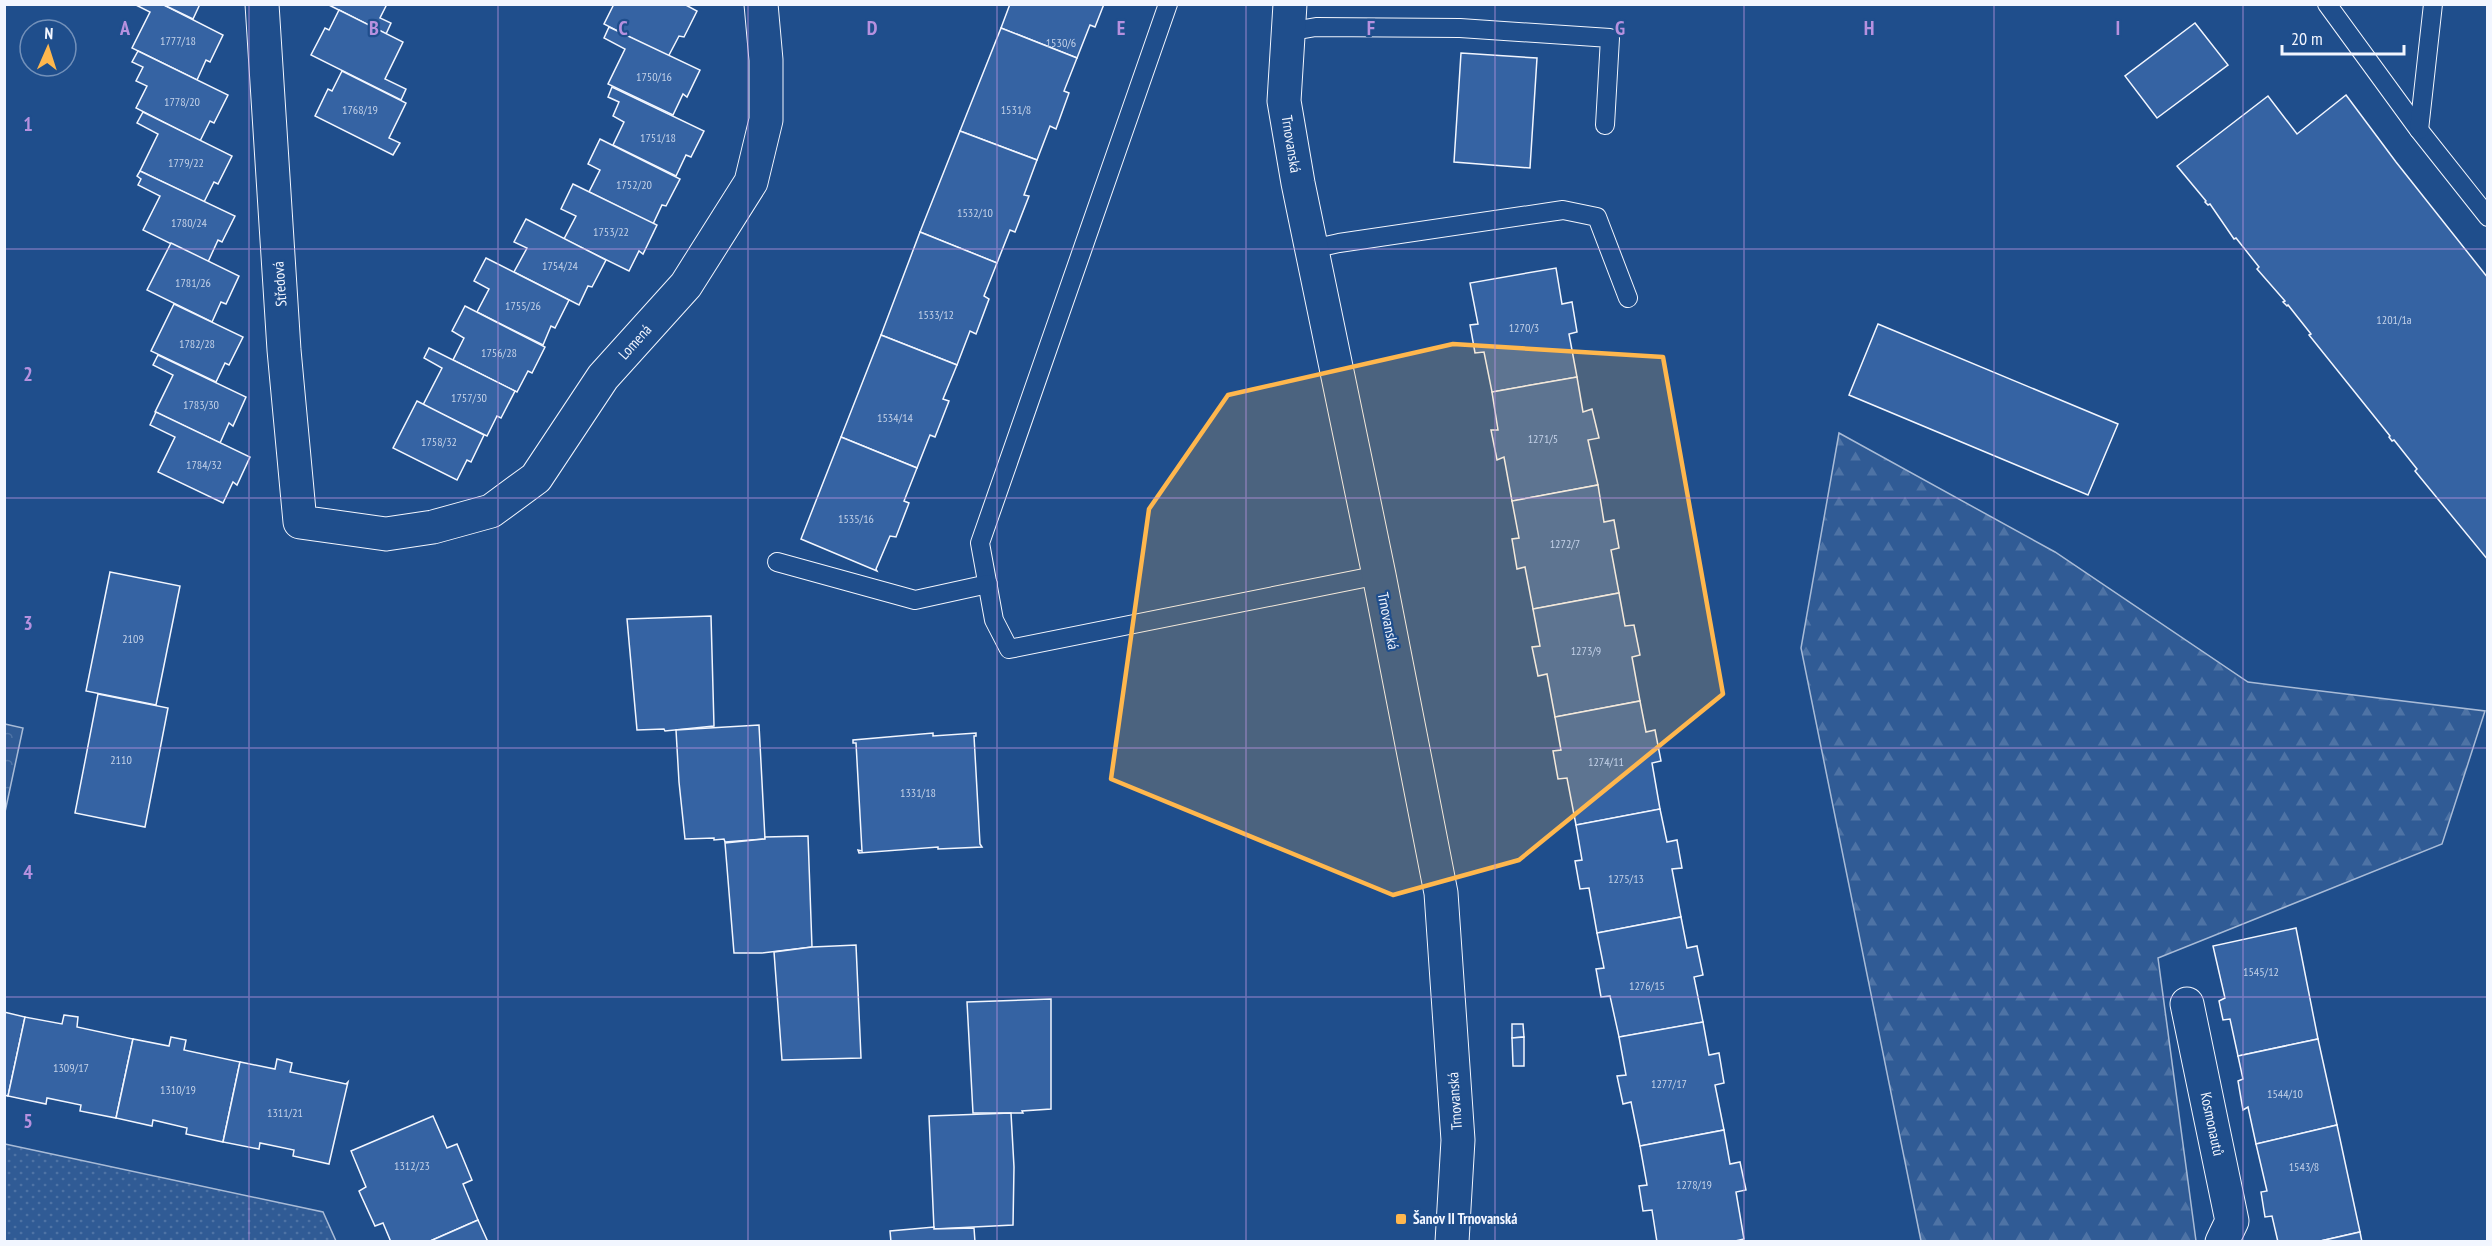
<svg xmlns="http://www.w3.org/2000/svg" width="2492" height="1246" font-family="'PT Sans Narrow',sans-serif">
	<defs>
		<pattern id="grass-dots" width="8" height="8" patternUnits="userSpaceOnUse" patternTransform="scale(1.5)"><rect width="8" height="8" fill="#305b95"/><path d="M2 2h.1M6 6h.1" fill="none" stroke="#4e73a5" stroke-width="1.8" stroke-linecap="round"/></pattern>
		<pattern id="forest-firs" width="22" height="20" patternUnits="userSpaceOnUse" patternTransform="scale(1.5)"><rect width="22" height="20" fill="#305b95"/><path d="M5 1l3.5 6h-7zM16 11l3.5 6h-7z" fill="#4e73a5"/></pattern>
		<pattern id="park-crowns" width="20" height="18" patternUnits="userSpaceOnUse" patternTransform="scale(1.5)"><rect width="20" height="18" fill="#305b95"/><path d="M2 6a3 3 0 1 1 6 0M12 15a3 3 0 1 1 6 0" fill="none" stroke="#4e73a5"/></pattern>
	</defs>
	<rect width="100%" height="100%" fill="#1f4e8c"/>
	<!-- grass -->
	<path fill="url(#grass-dots)" stroke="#a8bbd7" stroke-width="1.5" d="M5 1144 323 1212 336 1241H5Z"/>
	<!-- forest -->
	<path fill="url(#forest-firs)" stroke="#a8bbd7" stroke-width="1.5" d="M1839 433 2055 552 2248 682 2485 711 2442 844 2158 958 2196 1241H1921L1801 648Z"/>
	<!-- park -->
	<path fill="url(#park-crowns)" stroke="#a8bbd7" stroke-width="1.5" d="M5 724 23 728 5 812 4 724Z"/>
	<!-- building -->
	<g fill="#3563a3" stroke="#f2f6ff" stroke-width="1.5">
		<path d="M134 4H162L223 35 210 62 206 60 197 80 132 48 150 12Z"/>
		<path d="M162 4H200L193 19Z"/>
		<path d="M327 4H387L380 18 391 23 386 34Z"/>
		<path d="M614 4H684L697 11 684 37 679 36 668 57 604 24Z"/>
		<path d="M1010 4H1104L1095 27 1090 25 1077 58 1001 28Z"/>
		<path d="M339 10 403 42 385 79 406 89 401 100 311 55 325 28 329 30Z"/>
		<path d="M2195 23 2228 65 2157 118 2125 76Z"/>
		<path d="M609 27 700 70 687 97 683 94 673 115 608 84 625 49 604 38Z"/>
		<path d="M1001 28 1077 58 1064 91 1069 93 1056 129 1050 126 1037 160 960 131Z"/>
		<path d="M138 51 228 95 214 123 210 121 200 141 136 108 147 86 136 81 143 67 132 62Z"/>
		<path d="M1461 53 1537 58 1530 168 1454 162Z"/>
		<path d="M342 71 406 103 389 138 400 143 393 155 315 116 328 89 332 91Z"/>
		<path d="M612 87 704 131 691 157 686 155 676 176 613 145 624 122 613 116 619 102 608 97Z"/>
		<path d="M2346 95 2396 162 2488 278V560L2415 471 2417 469 2394 440 2392 441 2389 437 2390 436 2309 335 2311 334 2288 305 2287 306 2283 302 2285 301 2257 269 2259 267 2236 238 2234 239 2210 204 2208 205 2205 202 2206 201 2177 166 2268 96 2297 134Z"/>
		<path d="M143 112 232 156 218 184 214 182 204 202 140 171 158 134 137 123Z"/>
		<path d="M960 131 1037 160 1024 195 1029 196 1015 232 1010 230 997 263 920 232Z"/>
		<path d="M600 139 680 179 666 206 662 205 653 224 589 192 600 170 588 164Z"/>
		<path d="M140 171 235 216 222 242 218 240 208 262 143 230 160 196 138 185 141 179 137 176Z"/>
		<path d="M573 184 657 225 643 254 639 251 629 271 564 239 576 216 561 209Z"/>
		<path d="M526 219 606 260 592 287 588 286 579 305 514 272 527 248 514 242Z"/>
		<path d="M920 232 997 263 984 296 989 299 976 334 970 331 957 365 881 335Z"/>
		<path d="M171 243 239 276 226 304 221 302 212 322 147 290Z"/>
		<path d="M486 258 569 300 555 328 551 326 543 345 477 312 489 289 474 281Z"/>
		<path d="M1556 268 1562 304 1572 302 1577 332 1569 334 1577 377 1492 392 1484 352 1475 353 1470 325 1478 324 1470 283Z"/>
		<path d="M174 304 243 337 229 365 225 363 216 382 151 351Z"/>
		<path d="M465 306 545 347 532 373 528 371 517 392 453 360 464 338 452 331Z"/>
		<path d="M1878 324 2118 424 2088 495 1849 395Z"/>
		<path d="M881 335 957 365 943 399 949 401 935 437 930 435 917 468 841 437Z"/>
		<path d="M429 348 515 391 501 418 497 416 487 436 423 405 442 368 424 358Z"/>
		<path d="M158 355 246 397 233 426 229 423 220 443 155 412 173 375 153 365Z"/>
		<path d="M1577 377 1583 412 1592 409 1599 438 1588 440 1598 485 1512 501 1504 457 1497 460 1491 430H1498L1492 392Z"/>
		<path d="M417 401 484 435 471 462 467 460 457 480 393 448Z"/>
		<path d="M156 412 250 457 237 485 233 482 223 503 158 472 175 437 150 425Z"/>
		<path d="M841 437 917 468 904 501 909 503 896 537 890 536 876 569 877 571 801 539Z"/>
		<path d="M1598 485 1604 522 1614 520 1619 548 1611 550 1619 593 1533 609 1525 567 1517 569 1512 539 1519 538 1512 501Z"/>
		<path d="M110 572 180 586 156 705 86 691Z"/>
		<path d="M1619 593 1625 626 1634 625 1640 655 1632 657 1640 701 1555 717 1547 674 1538 676 1532 647 1540 646 1533 609Z"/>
		<path d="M711 616 714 726 665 731 664 729 637 730 627 619Z"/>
		<path d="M98 694 168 708 145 827 75 813Z"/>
		<path d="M1640 701 1646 732 1655 730 1661 761 1652 763 1660 809 1576 825 1567 778 1558 779 1553 751 1561 750 1555 717Z"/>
		<path d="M759 725 765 839 725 842 724 839 714 840V838L685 839 679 782 676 730Z"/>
		<path d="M933 733V736L976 733V736H974L980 844 982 847 938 849V847L859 853 858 850 862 851 856 743H853V740Z"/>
		<path d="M1660 809 1667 842 1677 840 1682 868 1672 869 1681 917 1597 933 1589 888 1580 889 1575 861 1582 860 1576 825Z"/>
		<path d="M808 836 812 947 762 953H734L725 843 765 839V837Z"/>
		<path d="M1681 917 1687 948 1697 946 1703 975 1694 977 1703 1022 1619 1037 1610 996 1601 997 1596 969 1604 968 1597 933Z"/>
		<path d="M2296 928 2318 1039 2238 1056 2230 1019 2223 1020 2219 1001 2225 998 2213 946Z"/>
		<path d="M856 945 861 1058 782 1060 774 952 812 947Z"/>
		<path d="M1051 999V1109L1022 1111 1023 1113H973L967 1002Z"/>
		<path d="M4 1012 25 1017 8 1096 4 1095Z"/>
		<path d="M64 1015 78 1017 77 1027 133 1039 116 1118 80 1111 81 1105 47 1098 46 1104 8 1096 25 1017 62 1024Z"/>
		<path d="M1703 1022 1709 1055 1719 1053 1724 1083 1715 1085 1724 1130 1640 1146 1631 1102 1623 1104 1617 1076 1626 1075 1619 1037Z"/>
		<path d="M1512 1024H1523L1524 1037 1512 1038Z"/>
		<path d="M171 1037 186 1040 184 1050 240 1062 223 1142 186 1134 187 1128 153 1120 152 1126 116 1118 133 1039 169 1046Z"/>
		<path d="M1524 1037V1066H1513L1512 1038Z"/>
		<path d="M2318 1039 2337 1125 2256 1144 2248 1107 2243 1110 2238 1081 2243 1079 2238 1056Z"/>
		<path d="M277 1059 292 1063 290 1072 346 1084 348 1082 329 1164 293 1156 294 1150 260 1143 259 1149 223 1142 240 1062 275 1069Z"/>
		<path d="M1011 1113 1014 1167 1013 1225 934 1229 929 1116Z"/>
		<path d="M433 1116 447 1148 457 1144 472 1180 463 1184 478 1220 428 1242H391L383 1223 375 1226 359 1191 366 1187 351 1151Z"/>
		<path d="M2337 1125 2360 1232 2316 1242H2278L2272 1216 2265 1217 2261 1192 2267 1191 2256 1144Z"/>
		<path d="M1724 1130 1730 1164 1740 1162 1746 1190 1736 1192 1744 1239 1731 1242H1657L1652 1210 1643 1211 1639 1186 1647 1185 1640 1146Z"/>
		<path d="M478 1220 488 1242H428Z"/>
		<path d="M934 1227V1229L974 1228 975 1242H891L890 1231Z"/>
		<path d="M2360 1232 2362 1242H2316Z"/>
	</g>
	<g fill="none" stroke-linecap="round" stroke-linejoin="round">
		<!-- service casing -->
		<g stroke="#f2f6ff" stroke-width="20">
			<g id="service">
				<path d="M1168 4 980 543 994 620 1009 649 1379 575"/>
				<path d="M2327 4 2419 130 2488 217"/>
				<path d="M1287 32 1316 27 1460 28 1610 38 1605 125"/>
				<path d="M2419 130 2433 4"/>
				<path d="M1312 249 1339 243 1563 210 1597 217 1628 298"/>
				<path d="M777 562 915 600 988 584"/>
			</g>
		</g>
		<!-- minor casing -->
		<g stroke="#f2f6ff" stroke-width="35">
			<g id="minor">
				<path d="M262 4 284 350 300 522 386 534 433 527 491 511 536 478 603 377 686 285 751 182 766 120V60L761 4"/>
				<path d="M1290 4 1284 101 1298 183 1379 575 1441 893 1458 1140 1452 1242"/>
				<path d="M2187 1004 2232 1221 2222 1242"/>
			</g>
		</g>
		<!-- service -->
		<use href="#service" stroke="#1f4e8c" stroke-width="18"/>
		<!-- minor -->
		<use href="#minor" stroke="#1f4e8c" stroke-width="33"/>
	</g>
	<!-- marked area -->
	<path fill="#ffb74d" fill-opacity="0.2" stroke="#ffb74d" stroke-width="4.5" stroke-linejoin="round" d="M1453 344 1663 357 1723 694 1519 860 1393 895 1111 779 1149 509 1228 395Z"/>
	<!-- grid -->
	<path fill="none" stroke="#b691df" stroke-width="1.5" stroke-opacity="0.55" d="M249 4V1242M498 4V1242M748 4V1242M997 4V1242M1246 4V1242M1495 4V1242M1744 4V1242M1994 4V1242M2243 4V1242M4 249H2488M4 498H2488M4 748H2488M4 997H2488"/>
	<!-- markers -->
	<rect fill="#ffb74d" stroke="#1f4e8c" stroke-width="2" x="1395" y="1213" width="12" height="12" rx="3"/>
	<g text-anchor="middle" stroke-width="4.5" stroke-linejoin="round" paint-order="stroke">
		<!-- number labels -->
		<g font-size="12" fill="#c3d1e8">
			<text x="178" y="45">1777/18</text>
			<text x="1061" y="47">1530/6</text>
			<text x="654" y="81">1750/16</text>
			<text x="182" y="106">1778/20</text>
			<text x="360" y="114">1768/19</text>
			<text x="1016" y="114">1531/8</text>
			<text x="658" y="142">1751/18</text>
			<text x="186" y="167">1779/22</text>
			<text x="634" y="189">1752/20</text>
			<text x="975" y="217">1532/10</text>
			<text x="189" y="227">1780/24</text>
			<text x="611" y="236">1753/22</text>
			<text x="560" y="270">1754/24</text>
			<text x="193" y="287">1781/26</text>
			<text x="523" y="310">1755/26</text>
			<text x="936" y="319">1533/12</text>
			<text x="2394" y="324">1201/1a</text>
			<text x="1524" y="332">1270/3</text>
			<text x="197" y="348">1782/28</text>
			<text x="499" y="357">1756/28</text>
			<text x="469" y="402">1757/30</text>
			<text x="201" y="409">1783/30</text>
			<text x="895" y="422">1534/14</text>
			<text x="1543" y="443">1271/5</text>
			<text x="439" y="446">1758/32</text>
			<text x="204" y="469">1784/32</text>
			<text x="856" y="523">1535/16</text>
			<text x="1565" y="548">1272/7</text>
			<text x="133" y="643">2109</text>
			<text x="1586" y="655">1273/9</text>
			<text x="121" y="764">2110</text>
			<text x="1606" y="766">1274/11</text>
			<text x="918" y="797">1331/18</text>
			<text x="1626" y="883">1275/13</text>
			<text x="2261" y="976">1545/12</text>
			<text x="1647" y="990">1276/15</text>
			<text x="71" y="1072">1309/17</text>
			<text x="1669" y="1088">1277/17</text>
			<text x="178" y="1094">1310/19</text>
			<text x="2285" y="1098">1544/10</text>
			<text x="285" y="1117">1311/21</text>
			<text x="412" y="1170">1312/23</text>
			<text x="2304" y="1171">1543/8</text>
			<text x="1694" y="1189">1278/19</text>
		</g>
		<!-- street labels -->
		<g font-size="15" fill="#f2f6ff" stroke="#1f4e8c">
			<text transform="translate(1291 144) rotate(81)" y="5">Trnovanská</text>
			<text transform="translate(280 284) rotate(-94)" y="5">Středová</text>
			<text transform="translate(635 342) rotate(-48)" y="5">Lomená</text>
			<text transform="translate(1388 621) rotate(79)" y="5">Trnovanská</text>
			<text transform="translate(1455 1101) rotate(-94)" y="5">Trnovanská</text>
			<text transform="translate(2212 1124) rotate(78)" y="5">Kosmonautů</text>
		</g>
		<!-- poi labels -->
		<g font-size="15" font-weight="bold" fill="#f2f6ff" stroke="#1f4e8c" text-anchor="start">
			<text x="1413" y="1224">Šanov II Trnovanská</text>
		</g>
	</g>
	<g font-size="20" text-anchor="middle" font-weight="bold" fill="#b691df" stroke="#1f4e8c" stroke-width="4.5" stroke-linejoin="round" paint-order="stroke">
		<text x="125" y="35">A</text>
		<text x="374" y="35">B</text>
		<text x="623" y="35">C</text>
		<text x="872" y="35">D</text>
		<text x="1121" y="35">E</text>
		<text x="1371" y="35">F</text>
		<text x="1620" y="35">G</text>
		<text x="1869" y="35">H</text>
		<text x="2118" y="35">I</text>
		<text x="28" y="131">1</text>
		<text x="28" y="381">2</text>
		<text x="28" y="630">3</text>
		<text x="28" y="879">4</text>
		<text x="28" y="1128">5</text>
	</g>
	<!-- border -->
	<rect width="2492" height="1246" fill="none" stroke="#f2f6ff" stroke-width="12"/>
	<!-- north arrow -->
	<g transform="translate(48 48) rotate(3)"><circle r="28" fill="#1f4e8c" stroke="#7391ba" stroke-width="1.5"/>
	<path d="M0-4.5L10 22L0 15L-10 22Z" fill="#ffb74d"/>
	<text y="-9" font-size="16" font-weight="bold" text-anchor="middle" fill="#f2f6ff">N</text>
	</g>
	<!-- scale -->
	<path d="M2282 45v9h122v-9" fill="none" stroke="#f2f6ff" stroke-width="3"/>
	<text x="2291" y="45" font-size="18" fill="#f2f6ff" stroke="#1f4e8c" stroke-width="4.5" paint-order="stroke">20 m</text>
</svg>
